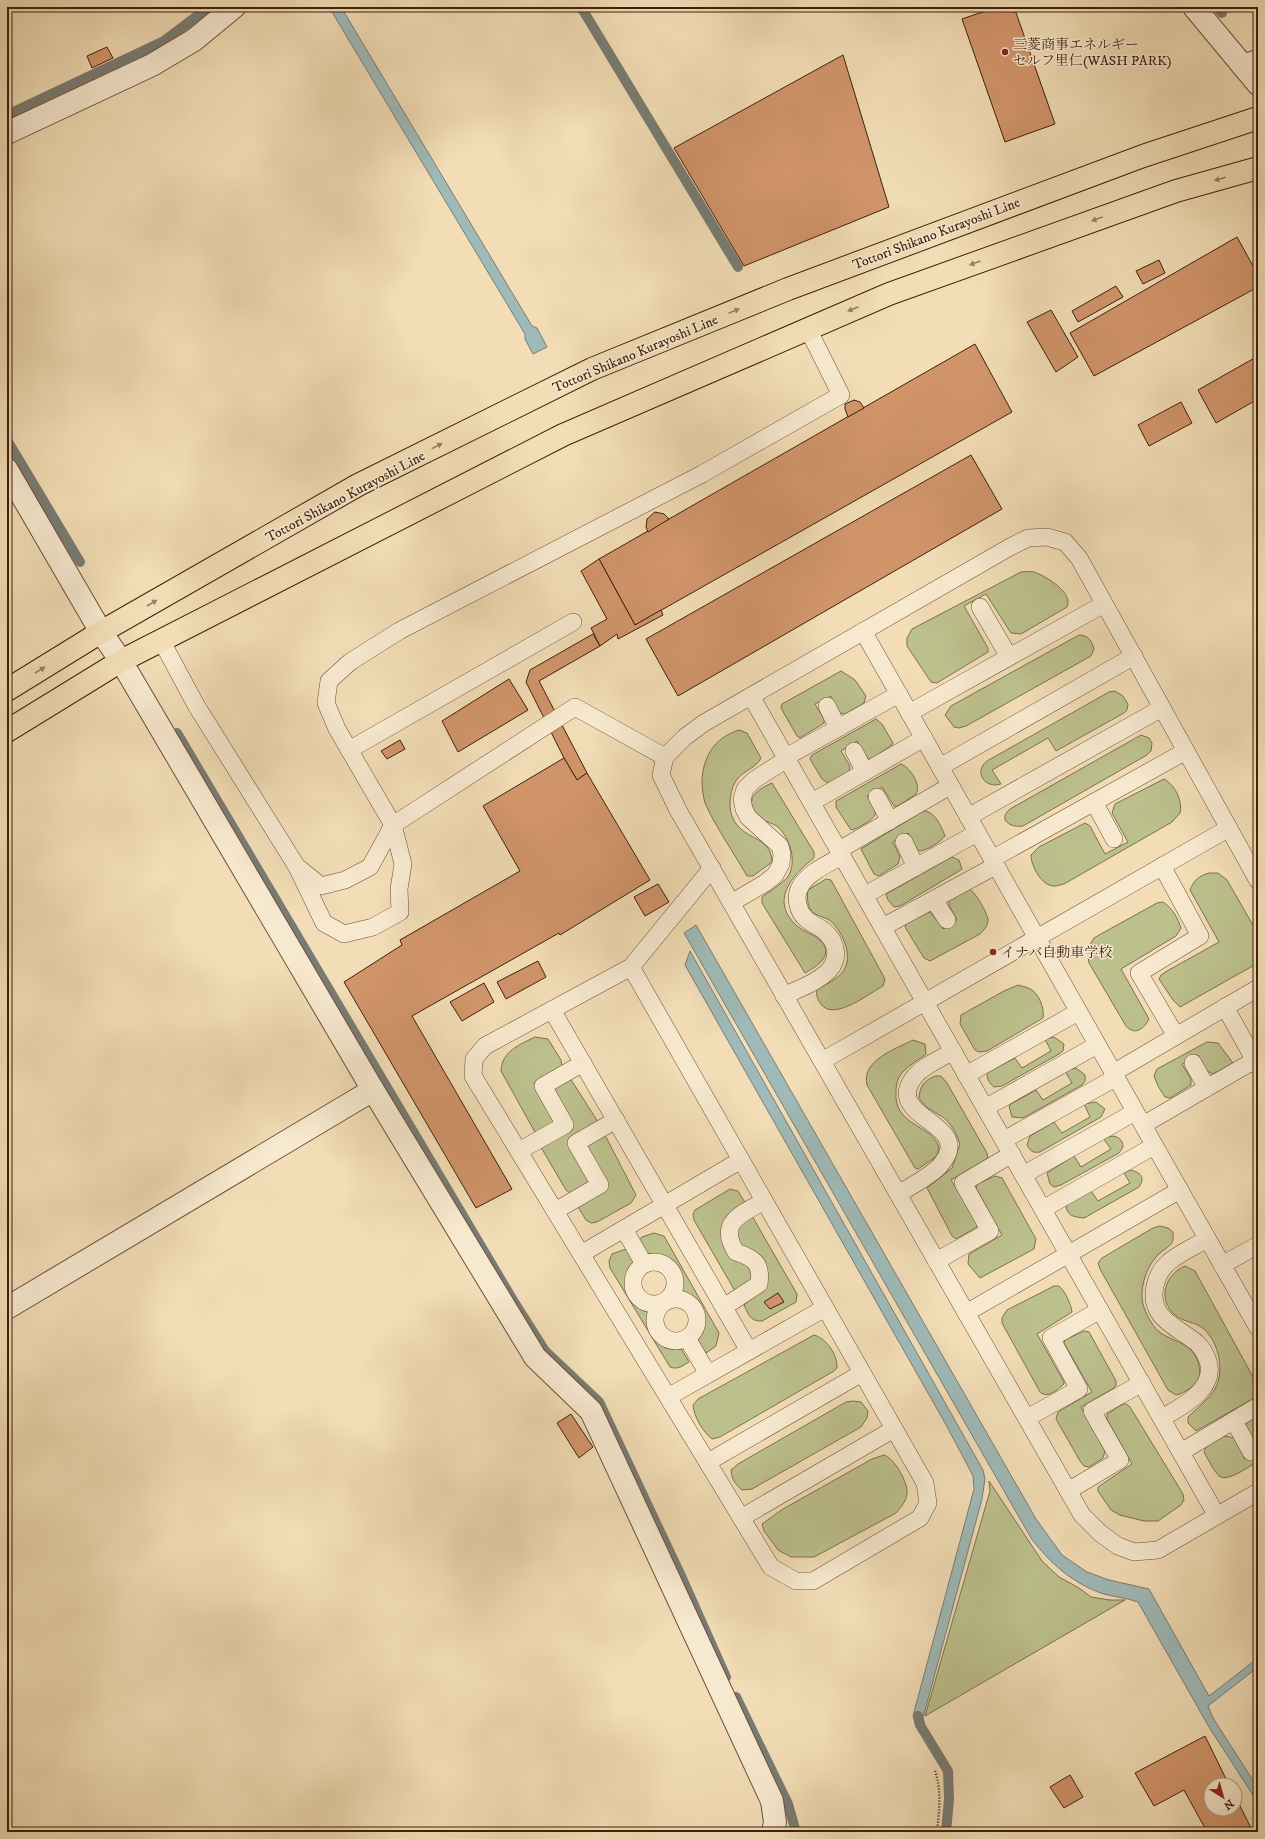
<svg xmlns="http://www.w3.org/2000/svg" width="1265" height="1839" font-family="'IM FELL DW Pica','Noto Serif JP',serif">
	<rect width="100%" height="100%" fill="#f2ddb6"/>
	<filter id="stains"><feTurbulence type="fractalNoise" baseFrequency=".005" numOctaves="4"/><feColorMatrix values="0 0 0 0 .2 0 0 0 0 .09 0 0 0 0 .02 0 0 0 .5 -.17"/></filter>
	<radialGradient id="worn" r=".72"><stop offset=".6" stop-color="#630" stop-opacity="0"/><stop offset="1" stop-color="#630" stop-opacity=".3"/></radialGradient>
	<!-- green -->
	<g fill="#bcc08d" stroke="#7e704e">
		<path d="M1021 572C1025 572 1030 571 1034 572 1046 576 1074 593 1067 607L1021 634 1011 633 986 594 964 606 988 648V652L937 683 931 682 907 646V638L912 629Z"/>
		<path d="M1079 635C1088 635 1092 641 1094 649L1091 656 966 726 959 728 954 727 945 715 951 706Z"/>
		<path d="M841 671 855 680 866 696 864 703 845 714 839 713 831 696 815 704 824 719V723L800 738 797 736 781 708 782 704Z"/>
		<path d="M1115 691 1123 696 1128 704 1127 710 1124 713 1056 751 1048 738 992 770 1001 784C985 789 973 772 987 761L1109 692Z"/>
		<path d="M876 719 882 724 893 743 892 745 871 759H868L857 741 841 751 850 766 849 772 828 783 822 779 810 759 812 755Z"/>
		<path d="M739 730 747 733 761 758C756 768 745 770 738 778 730 787 728 806 732 816 742 842 771 834 772 862L753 876H747C734 853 715 826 705 803 703 796 702 788 702 781 703 757 714 738 739 730Z"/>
		<path d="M1141 735 1149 738 1152 743 1151 751 1147 755 1023 826C1011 828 997 820 1010 809Z"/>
		<path d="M901 764C910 767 922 786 916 794L898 806H894L882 787 867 796C874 809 882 813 866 823 861 826 856 829 851 830L836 807V801Z"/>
		<path d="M1164 779C1175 785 1183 801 1180 813L1172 822 1064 884C1062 884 1058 886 1055 886 1042 887 1031 866 1031 855L1039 847 1085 823 1090 826 1105 854 1128 842 1112 813 1115 804Z"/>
		<path d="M772 783 814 852V858C792 875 769 901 797 926 804 932 815 935 821 941 835 955 816 967 805 973L762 903V897C770 891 780 885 787 878 798 863 790 838 778 827 773 823 766 822 761 819 759 817 757 814 755 812 744 797 761 788 772 783Z"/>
		<path d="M923 811C935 811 941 826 945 836 939 843 927 851 918 851L908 833 893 842 900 857 898 864 879 876 874 874 861 849Z"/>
		<path d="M952 857 959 860 962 869 959 871 900 906 894 907 888 900 886 894Z"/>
		<path d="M1209 873H1218L1227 880 1258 934V963L1180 1007 1173 1000 1159 979 1161 975 1167 971 1219 942 1190 890C1194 880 1199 876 1209 873Z"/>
		<path d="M826 879 831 880 885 979 883 986C870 993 833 1022 821 1004 817 999 816 995 817 989 826 984 838 980 844 970 853 955 843 934 832 922 827 917 816 917 811 910 807 904 807 897 808 890Z"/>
		<path d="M968 888C975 891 987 912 988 920 988 926 984 930 980 934L930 961 924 958 905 927 907 922 927 911 932 914 943 929 957 920 949 905V900Z"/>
		<path d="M1163 902C1172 908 1178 918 1181 928L1176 936 1121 969 1149 1019C1144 1029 1135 1036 1126 1026L1089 963 1087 949 1094 938 1099 935 1157 903Z"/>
		<path d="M1018 985C1022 987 1025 986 1028 988 1038 991 1045 1008 1043 1018L987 1051 979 1052 975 1050 960 1024 961 1015 1004 991Z"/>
		<path d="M535 1037 548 1039 561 1060 562 1065 560 1069 534 1084 557 1123 536 1134 501 1071C502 1051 519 1045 535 1037Z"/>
		<path d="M1054 1037 1064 1044 1063 1051 1059 1054 1002 1086 994 1087C989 1083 987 1079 987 1073L1015 1058 1022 1068 1051 1051 1045 1039Z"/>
		<path d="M913 1040 925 1044 926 1054C919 1060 910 1064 904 1071 898 1076 896 1084 896 1091 893 1127 933 1124 939 1148L937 1156 918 1169 915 1168 867 1085C861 1060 896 1049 913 1040Z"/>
		<path d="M1207 1042 1218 1043 1233 1063 1213 1074 1207 1071 1198 1055 1182 1064 1191 1079V1085L1170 1098 1165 1097 1158 1086 1154 1076 1157 1069Z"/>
		<path d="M1076 1068 1085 1075V1081L1082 1085 1023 1118 1012 1117 1009 1106 1011 1104 1036 1090 1043 1100 1072 1083 1065 1071Z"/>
		<path d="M936 1076H941L947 1083 987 1153 988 1158 951 1180 978 1224 977 1227 956 1239 952 1236 927 1188 952 1168 960 1144C956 1133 951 1122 941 1116 932 1110 925 1108 919 1098 920 1086 924 1080 936 1076Z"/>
		<path d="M570 1078 598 1122 569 1141 592 1182 570 1193 566 1190 542 1149V1146L573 1128 550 1088Z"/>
		<path d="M1096 1102 1105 1109 1101 1117 1040 1152C1033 1153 1031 1152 1027 1145L1030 1136 1054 1122 1062 1133 1090 1117 1084 1104Z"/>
		<path d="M603 1136 606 1137 636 1195 631 1203 597 1222 591 1223 586 1220 578 1207 579 1204 608 1188 584 1147Z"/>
		<path d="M1114 1136C1120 1138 1123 1141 1123 1147L1119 1153 1061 1185 1054 1187 1050 1184 1047 1173 1074 1156 1081 1167 1111 1149 1103 1138Z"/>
		<path d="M1130 1170C1140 1172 1146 1177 1139 1187L1084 1218C1076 1217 1068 1217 1066 1207L1069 1203 1091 1191 1098 1201 1130 1183 1124 1173Z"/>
		<path d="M995 1176 1002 1178 1036 1239 1034 1249 980 1278 968 1264 969 1254 1002 1235 976 1188 977 1184Z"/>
		<path d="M730 1189 738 1191 746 1204 726 1220 755 1278 735 1291 694 1220 693 1214 695 1210Z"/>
		<path d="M752 1216 797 1294 796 1302 762 1321C751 1322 748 1314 744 1305L762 1290 737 1245 735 1226Z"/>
		<path d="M1160 1226 1168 1228 1173 1232C1173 1236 1174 1240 1171 1244 1168 1248 1163 1250 1159 1254 1147 1265 1139 1288 1143 1304 1145 1313 1152 1325 1158 1331 1168 1339 1181 1341 1190 1349 1197 1355 1203 1371 1198 1380 1194 1387 1184 1393 1176 1395L1168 1390 1100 1269 1098 1263 1102 1258 1153 1228Z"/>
		<path d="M654 1233 664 1236 719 1333 716 1346 706 1353 696 1338C704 1326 705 1303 689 1294 687 1293 682 1293 680 1293 680 1265 674 1259 647 1253L639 1240 642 1237Z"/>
		<path d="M626 1249 634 1262C624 1284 626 1302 650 1310 650 1314 649 1319 649 1323 650 1339 667 1347 680 1347L689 1362C682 1366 678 1370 670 1367L610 1268 609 1261 612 1254Z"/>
		<path d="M1185 1266 1195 1271 1258 1386V1395L1256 1397 1196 1431 1188 1423V1417C1196 1409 1209 1399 1215 1389 1225 1371 1219 1343 1204 1329 1196 1322 1183 1322 1175 1315 1157 1300 1165 1274 1185 1266Z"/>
		<path d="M1054 1286H1059C1065 1291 1071 1304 1072 1312L1037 1334 1064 1382V1384C1057 1390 1048 1399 1040 1392L1002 1323V1318L1007 1310Z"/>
		<path d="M1084 1331 1089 1332 1116 1381V1385L1114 1388 1081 1407 1105 1451 1103 1458 1089 1467 1084 1466 1080 1461 1056 1419 1058 1412 1092 1392 1064 1343 1065 1340Z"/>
		<path d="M814 1335C826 1338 838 1355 837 1368L834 1371 720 1437 712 1439C703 1432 694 1417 693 1405L698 1399Z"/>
		<path d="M853 1401 861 1402 868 1411 867 1418 861 1427 752 1489 742 1490C735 1484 732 1480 731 1470L738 1464 846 1402Z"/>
		<path d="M1123 1404H1126L1130 1407 1183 1494 1184 1500 1181 1505 1158 1521H1144L1120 1515 1111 1510 1098 1491V1487L1132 1464 1107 1419V1414Z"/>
		<path d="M1258 1416V1451L1246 1425 1248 1421Z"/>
		<path d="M1225 1436 1234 1438 1245 1459 1258 1452V1461C1250 1466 1227 1483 1219 1476 1213 1470 1208 1459 1204 1452L1208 1443Z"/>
		<path d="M884 1455C894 1458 906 1480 907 1490 908 1499 902 1506 896 1513L814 1557H791L778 1550 764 1531 762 1524 783 1509 872 1459Z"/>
		<path d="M989 1481 1042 1561 1059 1577 1079 1588 1091 1597 1109 1600H1125L925 1716 990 1491Z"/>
	</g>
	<!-- water -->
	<g fill="#9fbab8" stroke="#797c74">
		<path d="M329 7H341L532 326 537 328 547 347 533 354 525 339V334Z"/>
		<path d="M696 925 1036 1519 1062 1555 1087 1572 1109 1580 1149 1589 1209 1696 1258 1658V1667L1208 1706 1213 1718 1258 1788V1803L1209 1727 1138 1602C1127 1598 1115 1597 1104 1594 1073 1584 1050 1563 1031 1538L684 933Z"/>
		<path d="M690 951 983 1470 985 1479 982 1499 923 1718 925 1725 924 1729 916 1727 913 1716 974 1489 973 1476 969 1468 945 1423 685 965Z"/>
	</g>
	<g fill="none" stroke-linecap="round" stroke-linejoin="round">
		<!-- stream -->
		<g stroke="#797c74" stroke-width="10">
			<path d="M581 7 738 267"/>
			<path d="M1217 7 1222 13"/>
			<path d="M7 115 164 41 209 7"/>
			<path d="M7 440 80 562"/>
			<path d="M177 733 514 1302 545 1351 599 1402 681 1576 726 1677"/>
			<path d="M736 1697 788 1804 796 1832"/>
			<path d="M918 1716 920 1725 948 1771 949 1799 946 1832"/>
		</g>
	</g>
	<!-- building -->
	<g fill="#d1956a" stroke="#3f1f0e">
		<path d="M997 7H1014L1055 124 1005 142 962 19Z"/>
		<path d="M107 47 113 58 92 68 87 56Z"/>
		<path d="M843 55 889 207 744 266 674 148Z"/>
		<path d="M1237 237 1258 275V287L1094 376 1070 333Z"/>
		<path d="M1159 260 1165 273 1143 284 1136 271Z"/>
		<path d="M1116 286 1123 297 1078 322 1072 311Z"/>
		<path d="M1051 310 1078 357 1056 372 1027 322Z"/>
		<path d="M975 344 1012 412 635 625 599 559Z"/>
		<path d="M1258 356V399L1216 423 1198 390Z"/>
		<path d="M854 400 860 402 864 408 848 417 845 409V404Z"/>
		<path d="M1181 402 1192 423 1149 446 1138 425Z"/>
		<path d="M971 455 1002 509 678 696 646 639Z"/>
		<path d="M655 512 664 514 669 519 648 532 646 527 647 519Z"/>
		<path d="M599 559 635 625 661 610 663 615 618 639 617 634 600 646 591 628 607 619 581 571Z"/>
		<path d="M593 634 600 646 539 681 587 773 577 780 564 758 526 682 530 670Z"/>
		<path d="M509 679 528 710 458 752 442 721Z"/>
		<path d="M400 740 405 749 387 759 381 751Z"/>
		<path d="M564 758 577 780 587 773 650 880 560 935 559 933 412 1016 512 1189 476 1208 344 982 402 945 400 940 520 871 483 806Z"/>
		<path d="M658 884 669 902 645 916 634 897Z"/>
		<path d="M538 961 546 977 506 999 497 982Z"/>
		<path d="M484 983 494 1002 462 1021 450 1002Z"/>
		<path d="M778 1293 784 1302 770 1309 764 1302Z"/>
		<path d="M571 1414 593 1447 579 1458 557 1423Z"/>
		<path d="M1205 1736 1229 1785H1211V1809H1235V1796L1253 1832H1203L1206 1830 1184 1790 1154 1806 1135 1773Z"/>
		<path d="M1070 1775 1083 1797 1064 1808 1050 1787Z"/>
	</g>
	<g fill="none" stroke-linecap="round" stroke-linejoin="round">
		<!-- service casing -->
		<g stroke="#6c4e38" stroke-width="18">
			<g id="service">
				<path d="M980 607 1009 657"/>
				<path d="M863 631 1258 1328"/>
				<path d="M161 640 196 705 297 867 324 923 344 934 373 927 400 912 399 889 403 864 393 825 337 729 326 703 329 681 350 662 399 631 702 474 841 395 808 329"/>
				<path d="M751 696 1217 1516"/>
				<path d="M827 706 838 728"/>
				<path d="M909 713 1104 604"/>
				<path d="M349 750 573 622"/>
				<path d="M854 751 865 772"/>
				<path d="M786 757 899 694"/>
				<path d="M940 767 1134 656"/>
				<path d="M877 797 890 821"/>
				<path d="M812 802 924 738"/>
				<path d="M1094 802 1114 839"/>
				<path d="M968 817 1162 708"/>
				<path d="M904 842 916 867"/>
				<path d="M839 850 950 786"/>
				<path d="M992 859 1186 751"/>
				<path d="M1162 866 1200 936 1139 973 1176 1036"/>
				<path d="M300 869 321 886 345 880 370 867 393 825 575 707 665 757"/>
				<path d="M1258 881 1079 558 1065 542 1047 537 1028 538 1010 547 704 723 685 737 665 757 661 775 678 810 1082 1515 1100 1533 1118 1546 1134 1552 1158 1550 1258 1492"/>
				<path d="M865 895 977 833"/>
				<path d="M934 900 947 920"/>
				<path d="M731 903 765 883 775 875 781 864 782 854 780 846 748 817 744 809 742 799 745 789 754 780 787 759"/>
				<path d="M883 927 995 866"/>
				<path d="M631 967 925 1483 928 1503 920 1518 813 1581H796L771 1567 473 1076 474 1059 485 1046 631 967 712 868"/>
				<path d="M784 996C798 989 814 984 825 974 841 961 838 942 823 930 817 926 810 923 805 918 798 911 795 898 799 889 806 873 828 864 842 856"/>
				<path d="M1225 1007 1258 1066"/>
				<path d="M552 1010 749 1351"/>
				<path d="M822 1061 1229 828"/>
				<path d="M1193 1063 1207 1088"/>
				<path d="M1113 1073 1258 988"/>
				<path d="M966 1075 1078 1012"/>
				<path d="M985 1108 1097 1045"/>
				<path d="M1143 1125 1255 1060"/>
				<path d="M1004 1140 1115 1078"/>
				<path d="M519 1151 565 1125 543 1086 583 1063"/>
				<path d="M1023 1175 1135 1112"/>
				<path d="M898 1194C910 1187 923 1180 934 1171 939 1168 943 1162 946 1157 966 1122 882 1116 915 1076 924 1065 941 1059 953 1051"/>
				<path d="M1043 1209 1154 1146"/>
				<path d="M555 1211 600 1185 576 1143 616 1120"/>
				<path d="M624 1229 644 1264"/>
				<path d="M581 1254 741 1160"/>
				<path d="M936 1261 990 1231 963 1183 1012 1154"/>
				<circle cx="654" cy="1283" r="21"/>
				<path d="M1222 1265 1258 1245"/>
				<circle cx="676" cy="1320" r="21"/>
				<path d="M724 1307 759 1284C762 1263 754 1258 736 1252 717 1222 742 1214 764 1201"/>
				<path d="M966 1313 1180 1190"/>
				<path d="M687 1338 708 1374"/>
				<path d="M668 1397 825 1308"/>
				<path d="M1027 1418 1079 1389 1051 1338 1100 1310"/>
				<path d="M1162 1418C1181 1407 1217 1389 1208 1361 1206 1355 1202 1348 1197 1343 1178 1327 1148 1319 1155 1286 1157 1277 1161 1269 1168 1263 1177 1254 1196 1246 1207 1239"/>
				<path d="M1234 1421 1251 1452"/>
				<path d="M1181 1452 1258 1406"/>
				<path d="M708 1462 862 1373"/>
				<path d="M1068 1491 1120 1460 1092 1411 1142 1383"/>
				<path d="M741 1518 894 1429"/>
			</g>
		</g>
		<!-- minor casing -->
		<g stroke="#6c4e38" stroke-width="24">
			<g id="minor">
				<path d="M1194 7 1243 66"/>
				<path d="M1258 61 1243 66 1258 84"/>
				<path d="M7 133 152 65 194 40 234 7"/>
				<path d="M7 470 101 632 121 661 373 1090 535 1357 591 1411 772 1801 775 1822 773 1832"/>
				<path d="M7 1308 373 1090"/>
			</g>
		</g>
		<!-- primary casing -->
		<g stroke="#3f1f0e" stroke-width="24">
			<g id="primary">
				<path d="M7 690 101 632 358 485 592 369 788 289 1143 156 1258 118"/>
				<path d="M7 731 121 661 563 435 889 294 1176 191 1258 168"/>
			</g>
		</g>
		<!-- path -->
		<path stroke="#3f1f0e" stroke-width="2.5" stroke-dasharray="1 2" stroke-linecap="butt" d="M935 1771C942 1790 939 1812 937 1832"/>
		<!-- service -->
		<use href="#service" stroke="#f7e9d0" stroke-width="17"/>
		<!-- minor -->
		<use href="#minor" stroke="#f7e9d0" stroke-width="22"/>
		<!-- primary -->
		<use href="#primary" stroke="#f2ddb6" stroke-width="22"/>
	</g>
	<!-- one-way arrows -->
	<defs><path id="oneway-solid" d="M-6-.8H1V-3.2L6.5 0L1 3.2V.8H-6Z"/></defs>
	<g fill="#987e62">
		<use href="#oneway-solid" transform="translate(1220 179) rotate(164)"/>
		<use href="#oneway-solid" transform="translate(1097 219) rotate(160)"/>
		<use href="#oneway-solid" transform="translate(975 263) rotate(160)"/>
		<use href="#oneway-solid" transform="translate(853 309) rotate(157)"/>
		<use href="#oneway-solid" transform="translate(734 311) rotate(-22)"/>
		<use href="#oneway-solid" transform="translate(437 446) rotate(-27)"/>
		<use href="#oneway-solid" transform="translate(152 603) rotate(-30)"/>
		<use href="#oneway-solid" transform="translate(40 670) rotate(-32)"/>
	</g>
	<!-- markers -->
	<g fill="#8f2418" stroke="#f7e9d0" stroke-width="1.5">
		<circle cx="1005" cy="52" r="4"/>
		<circle cx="993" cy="952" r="4"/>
	</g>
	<g text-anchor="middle" stroke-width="3" stroke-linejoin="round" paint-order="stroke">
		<!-- poi labels -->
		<g font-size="14" fill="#3f1f0e" stroke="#f7e9d0" text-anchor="start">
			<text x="1013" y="49">三菱商事エネルギー<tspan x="1013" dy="16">セルフ里仁(WASH PARK)</tspan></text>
			<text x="1001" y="957">イナバ自動車学校</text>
		</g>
		<!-- street labels -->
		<g font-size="14" fill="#3f1f0e" stroke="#f7e9d0">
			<text transform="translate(936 233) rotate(-21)" y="5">Tottori Shikano Kurayoshi Line</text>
			<text transform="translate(635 353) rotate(-23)" y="5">Tottori Shikano Kurayoshi Line</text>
			<text transform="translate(345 496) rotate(-28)" y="5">Tottori Shikano Kurayoshi Line</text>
		</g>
	</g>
	<!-- margin -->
	<rect width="1265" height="1839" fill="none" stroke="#f2ddb6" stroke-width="24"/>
	<rect x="8" y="8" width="1249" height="1823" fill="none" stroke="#3f1f0e" stroke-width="2"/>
	<rect x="12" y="12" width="1241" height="1815" fill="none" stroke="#3f1f0e"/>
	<!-- north arrow -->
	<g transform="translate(1223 1797) rotate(143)"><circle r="19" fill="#f7e9d0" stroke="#ad9882"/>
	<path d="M0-3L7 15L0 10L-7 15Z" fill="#8f2418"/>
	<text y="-6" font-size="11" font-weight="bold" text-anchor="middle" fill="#3f1f0e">N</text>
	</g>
	<rect width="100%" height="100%" filter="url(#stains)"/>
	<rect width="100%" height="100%" fill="url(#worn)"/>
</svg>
